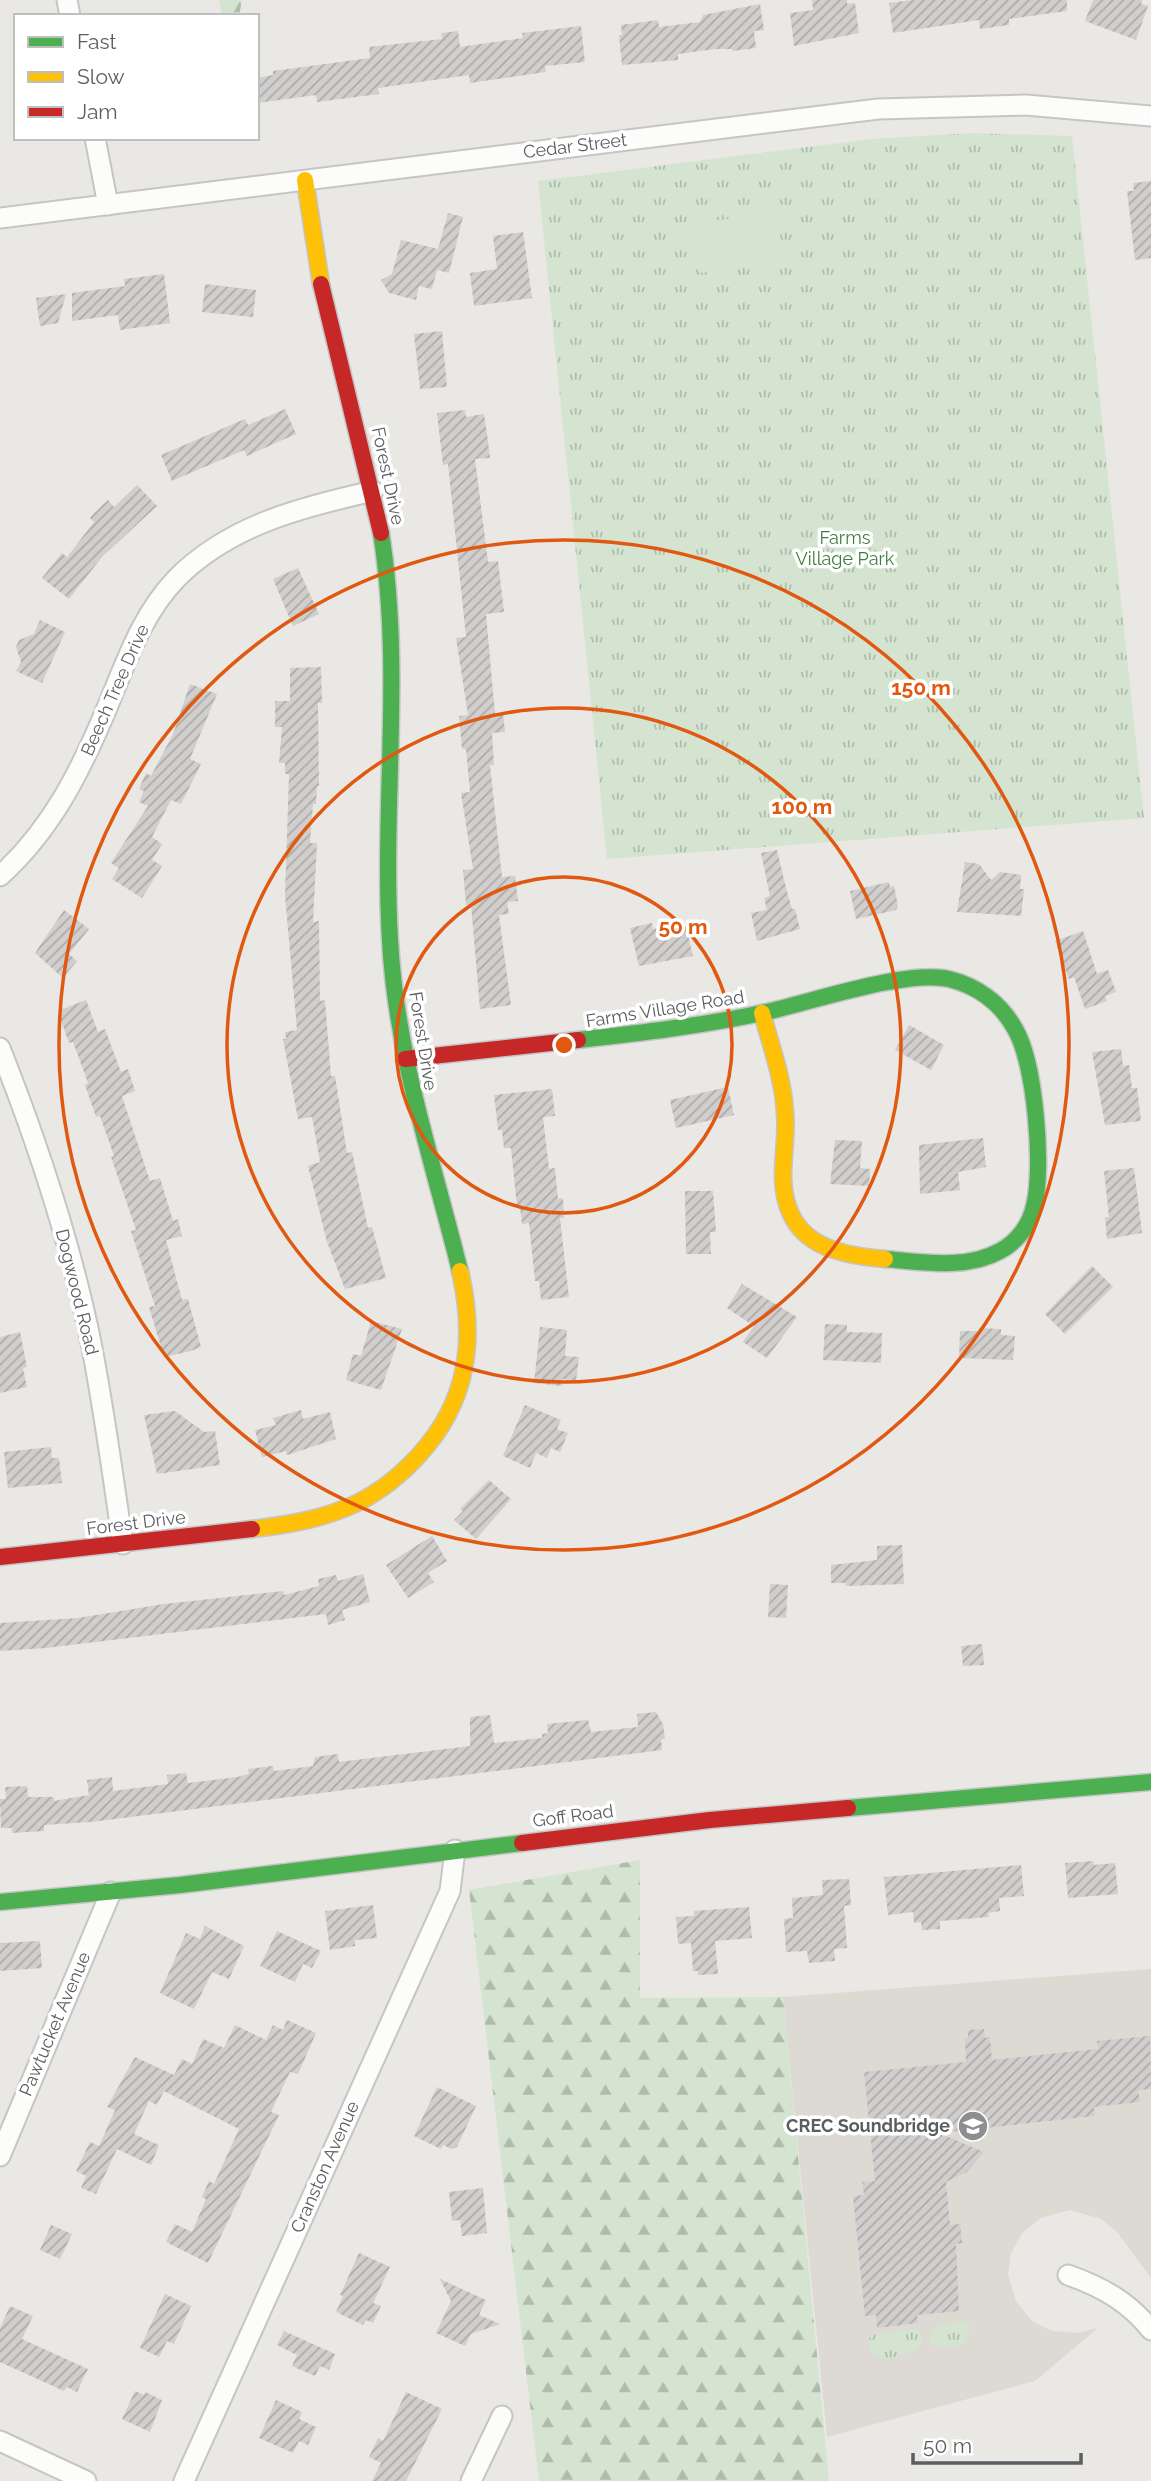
<svg xmlns="http://www.w3.org/2000/svg" width="1151" height="2481" font-family="Raleway,sans-serif">
	<defs>
		<pattern id="grass-tufts" width="24" height="20" patternUnits="userSpaceOnUse" patternTransform="scale(1.75)"><rect width="24" height="20" fill="#d4e4d1"/><path d="M3 7l-1-3M5 7V3M7 7l1-3M15 17l-1-3M17 17v-4M19 17l1-3" fill="none" stroke="#afbcad"/></pattern>
		<pattern id="forest-firs" width="22" height="20" patternUnits="userSpaceOnUse" patternTransform="scale(1.75)"><rect width="22" height="20" fill="#d4e4d1"/><path d="M5 1l3.5 6h-7zM16 11l3.5 6h-7z" fill="#afbcad"/></pattern>
		<pattern id="building-hatch" width="6" height="6" patternUnits="userSpaceOnUse" patternTransform="scale(1.75)"><rect width="6" height="6" fill="#d0cfcd"/><path d="M-1 1l2-2M0 6l6-6M5 7l2-2" fill="none" stroke="#acabaa"/></pattern>
	</defs>
	<rect width="100%" height="100%" fill="#eae8e4"/>
	<!-- education -->
	<path fill="#dddad4" d="M1151 1969V2278L1117 2232 1101 2219 1070 2210 1041 2218 1022 2233 1011 2254 1008 2275 1016 2301 1033 2322 1052 2331 1079 2333 1099 2327 1035 2381 827 2437 783 1997Z"/>
	<!-- grass -->
	<g fill="url(#grass-tufts)">
		<path d="M972 133 1072 136 1144 818 607 859 538 181 871 139Z"/>
		<path d="M966 2321 971 2326 965 2343 948 2348 930 2345 931 2334 937 2326Z"/>
		<path d="M917 2329 923 2337 917 2350 884 2360 870 2352 868 2340 873 2334Z"/>
	</g>
	<!-- forest -->
	<g fill="url(#forest-firs)">
		<path d="M219 0H242L239 16H222Z"/>
		<path d="M640 1860V1998L783 1997 829 2481H539L469 1890Z"/>
	</g>
	<!-- pitch -->
	<path fill="#d4e4d1" d="M777 213 783 263 700 273 694 223Z"/>
	<!-- building -->
	<g fill="url(#building-hatch)">
		<path d="M812 0H847V4L855 3 859 33 794 46 790 13 813 10Z"/>
		<path d="M913 0H1067V11L1009 19V25L980 29 979 20 893 33 889 3Z"/>
		<path d="M1093 0H1142L1141 4 1148 6 1136 40 1085 21Z"/>
		<path d="M760 4 764 30 754 31 756 48 732 51V49H715L678 54V60L622 65 619 35H622L621 25 658 20 659 27 700 22 703 15Z"/>
		<path d="M581 26 585 62 545 66 546 72 470 83 469 75 378 88 379 94 317 102 316 95 257 103V78L273 75V71L370 58 369 47 442 39 441 33 458 31 460 47 523 38 522 33Z"/>
		<path d="M1151 181V258L1135 260 1127 191H1134L1133 183Z"/>
		<path d="M448 213 463 217 449 273 437 270 432 289 419 286 416 300 389 293 381 280 392 274 401 240 438 249Z"/>
		<path d="M523 232 532 298 474 306 470 273 497 269 493 236Z"/>
		<path d="M164 274 170 323 120 330 118 315 72 321V293L125 286 124 279Z"/>
		<path d="M205 284 256 290 253 317 202 312Z"/>
		<path d="M66 294 58 323 40 326 36 298Z"/>
		<path d="M442 331 447 387 420 389 414 334Z"/>
		<path d="M285 409 296 434 247 456 244 450 172 481 161 455 245 419 248 425Z"/>
		<path d="M465 410 466 417 484 414 487 434 490 458 475 459 488 562 498 561 504 612 486 614 495 714 503 713 505 732 492 733 494 765H490L502 877 515 876 518 901 507 902 509 914 499 915 511 1005 480 1009 471 905H466L463 870 473 869 461 793 470 792 466 749H462L459 716 468 715 456 638 466 637 448 464 443 465 437 413Z"/>
		<path d="M137 485 157 506 102 557 69 599 42 578 62 553 67 557 94 522 90 518 94 513 108 500 114 507Z"/>
		<path d="M298 568 319 614 293 626 273 579Z"/>
		<path d="M40 620 65 632 42 683 16 671 21 662 16 647 19 640 34 634Z"/>
		<path d="M321 667 322 703H318L319 786H317L316 804H313L310 843H317L313 922 319 921 320 1001 325 1000 331 1076H335L347 1153 352 1152 368 1228 372 1227 386 1278 345 1289 327 1242 308 1166 320 1162 312 1117 298 1119 283 1039H286L285 1032 297 1030 285 896 289 774H285V763H279L282 727H275V701H290V668Z"/>
		<path d="M190 684 217 694 190 759 201 764 181 804 171 800 152 837 162 844 152 860 162 866 142 898 112 879 119 868 111 863 148 806 139 802 144 791 139 789 146 773 151 776 173 734Z"/>
		<path d="M777 850 787 892 792 909H795L800 929 757 941 751 913 767 910 764 898 770 896 761 853Z"/>
		<path d="M965 862 979 864 991 880 1000 872 1021 875 1020 889H1024L1021 916 957 912Z"/>
		<path d="M889 882 890 887 894 886 898 906 896 910 856 919 850 891Z"/>
		<path d="M64 910 89 929 69 954 77 961 63 978 35 953Z"/>
		<path d="M652 923 653 929 658 928 659 933 686 927 693 956 639 966 630 928Z"/>
		<path d="M1083 931 1097 974 1108 970 1116 992 1105 996 1107 1001 1085 1009 1074 977 1069 979 1055 941Z"/>
		<path d="M86 1000 98 1032 105 1029 121 1072 128 1069 135 1091 122 1096 150 1181 160 1178 173 1221 178 1219 182 1236 166 1240 182 1300 188 1299 201 1347 191 1351 164 1357 149 1307 155 1306 131 1231 136 1230 111 1157 114 1156 100 1116 96 1117 85 1085 88 1083 73 1042 69 1043 60 1018V1010Z"/>
		<path d="M909 1025 944 1045 931 1070 895 1050Z"/>
		<path d="M1121 1049 1123 1066 1129 1065 1132 1088H1137L1141 1121 1105 1125 1092 1052Z"/>
		<path d="M728 1087 734 1115 676 1128 670 1100Z"/>
		<path d="M552 1089 555 1116 543 1117 549 1169 555 1168 558 1199 563 1198 564 1218H560L569 1297 541 1300 539 1281H535L529 1223 522 1224 520 1207H517L511 1148H504L502 1130H498L494 1095Z"/>
		<path d="M983 1138 986 1167 958 1172 960 1190 920 1194 919 1145Z"/>
		<path d="M835 1140 862 1141 860 1168 870 1169 869 1186 830 1184Z"/>
		<path d="M1134 1168 1142 1233 1107 1239 1105 1217H1109L1104 1171Z"/>
		<path d="M685 1191H713L716 1232H710L711 1254H686Z"/>
		<path d="M1092 1266 1113 1287 1065 1334 1045 1314Z"/>
		<path d="M742 1284 797 1317 767 1358 743 1342 754 1326 727 1308Z"/>
		<path d="M371 1321 402 1329 381 1390 346 1380 353 1354 361 1356Z"/>
		<path d="M825 1324 847 1325V1332L882 1333 881 1363 823 1360Z"/>
		<path d="M540 1327 567 1330 565 1356 579 1357 576 1381 562 1379V1386L534 1383Z"/>
		<path d="M979 1328 1001 1329V1335L1015 1336 1013 1360 959 1358 960 1331H979Z"/>
		<path d="M20 1332 27 1367 23 1368 27 1387 0 1393V1337Z"/>
		<path d="M525 1405 561 1420 557 1429 568 1433 560 1452 551 1448 547 1458 536 1453 530 1468 503 1456Z"/>
		<path d="M301 1410 303 1419 330 1412 336 1439 287 1455 286 1451 262 1457 255 1430 276 1425 273 1418Z"/>
		<path d="M175 1411 204 1432 215 1431 220 1465 157 1474 144 1415Z"/>
		<path d="M51 1447 52 1458H59L62 1483 8 1488 4 1452Z"/>
		<path d="M489 1480 511 1499 476 1539 454 1520 463 1511 460 1509Z"/>
		<path d="M432 1536 447 1561 428 1573 434 1582 408 1598 386 1565Z"/>
		<path d="M902 1545 904 1584 846 1586V1583H831V1565L877 1560V1546Z"/>
		<path d="M363 1574 370 1602 342 1610 345 1620 328 1625 326 1614 46 1648 0 1651V1623L78 1618 164 1604 283 1591 284 1595 319 1586 318 1579 336 1575 338 1581Z"/>
		<path d="M770 1584 788 1585 786 1618 768 1617Z"/>
		<path d="M982 1644 984 1665 963 1666 961 1646Z"/>
		<path d="M656 1712 663 1724 665 1739H661L662 1750 91 1822 44 1825V1831L12 1833V1828H1L0 1799H6L5 1787 27 1786 28 1797H54V1801L89 1795 87 1780 112 1777 113 1791 168 1784 167 1775 186 1773 188 1783 237 1777 249 1774 248 1769 273 1766 274 1771 313 1766 315 1757 338 1754 339 1762 470 1746V1717L490 1715 494 1743 542 1738V1734L548 1733 547 1724 588 1720 591 1732 638 1727 637 1714Z"/>
		<path d="M1093 1861 1094 1865 1115 1863 1118 1894 1068 1898 1065 1863Z"/>
		<path d="M1021 1865 1024 1896 999 1898 1000 1911 988 1913 989 1917 940 1921V1929L922 1930 921 1922 914 1923 913 1912 888 1915 884 1877Z"/>
		<path d="M849 1879 851 1905 844 1906 847 1948 834 1949 835 1961 809 1963 807 1951 786 1952 784 1919 793 1918 792 1898 823 1895 822 1880Z"/>
		<path d="M373 1905 377 1938 355 1940V1946L330 1950 325 1911Z"/>
		<path d="M749 1907 752 1938 715 1941 718 1974 698 1975V1971H693L691 1943 678 1944 676 1917 694 1916V1911Z"/>
		<path d="M205 1926 244 1946 229 1979 212 1972 194 2009 160 1993 186 1933 200 1939Z"/>
		<path d="M277 1931 321 1951 312 1968 303 1964 295 1982 260 1966Z"/>
		<path d="M40 1941 42 1968 0 1971V1943Z"/>
		<path d="M287 2020 316 2033 298 2074 290 2072 271 2112 279 2115 208 2263 166 2242 175 2224 192 2232 206 2199 202 2197 209 2181 214 2184 239 2129 164 2091 157 2105 149 2101 134 2134 159 2145 151 2165 117 2149 96 2194 81 2188 86 2176 76 2171 90 2142 99 2146 115 2110 107 2107 135 2057 174 2075 182 2059 192 2064 203 2039 224 2048 235 2025 266 2040 273 2025 283 2030Z"/>
		<path d="M984 2029 985 2038 990 2037 992 2060 1098 2049 1097 2041 1150 2036 1151 2089 1138 2090 1140 2102 1094 2107 1095 2116 939 2133 984 2152 967 2172 946 2182 950 2225 960 2224 962 2243 956 2244 959 2311 917 2315 918 2323 877 2328 876 2315 865 2316 853 2196 864 2195 862 2182 875 2181 864 2072 966 2062 965 2039H968V2030Z"/>
		<path d="M437 2087 476 2106 457 2147 452 2149 443 2145 441 2149 414 2136Z"/>
		<path d="M483 2188 487 2233 462 2236 460 2220 452 2221 449 2192Z"/>
		<path d="M51 2225 72 2234 60 2259 40 2250Z"/>
		<path d="M359 2253 390 2267 373 2303 381 2306 373 2323 366 2320 363 2325 336 2312 343 2296 340 2295Z"/>
		<path d="M440 2279 486 2300 479 2315 500 2324 471 2334 465 2346 436 2333 451 2301Z"/>
		<path d="M165 2294 191 2306 174 2344 167 2341 159 2357 140 2348Z"/>
		<path d="M10 2306 33 2316 22 2339 88 2369 77 2392 67 2387 64 2391 0 2362V2328Z"/>
		<path d="M284 2331 335 2354 329 2370 320 2366 315 2376 292 2366 297 2355 277 2345Z"/>
		<path d="M135 2391 144 2395 145 2392 162 2400 150 2432 122 2419Z"/>
		<path d="M406 2392 442 2409 406 2481H372L381 2463 369 2457 378 2438 383 2441Z"/>
		<path d="M276 2400 302 2412 299 2419 316 2427 308 2445 299 2441 293 2453 259 2438Z"/>
	</g>
	<g fill="none" stroke-linecap="round" stroke-linejoin="round">
		<!-- street casing -->
		<g stroke="#c6c5c5" stroke-width="23">
			<g id="street">
				<path d="M67 0 70 16"/>
				<path d="M95 138 108 205"/>
				<path d="M0 218 878 109 1026 105 1151 116"/>
				<path d="M0 876C53 828 82 768 109 703 127 659 143 613 177 578 230 525 302 507 373 491"/>
				<path d="M0 1048C36 1139 67 1232 88 1328 103 1399 112 1472 123 1544"/>
				<path d="M0 2156 111 1892"/>
				<path d="M1068 2275C1102 2287 1129 2302 1151 2330"/>
				<path d="M0 2441 86 2481"/>
				<path d="M184 2481 450 1891 455 1850"/>
				<path d="M471 2481 502 2416"/>
			</g>
		</g>
		<!-- fast casing -->
		<g stroke="#c5c5c5" stroke-width="19">
			<g id="fast">
				<path d="M381 533C403 669 382 804 390 940 396 1055 433 1161 460 1271"/>
				<path d="M578 1040C640 1033 701 1026 762 1013 809 1003 906 969 949 979 977 986 1001 1003 1015 1029 1035 1062 1044 1168 1034 1206 1030 1225 1017 1242 1000 1251 966 1270 922 1262 885 1259"/>
				<path d="M848 1808 1151 1782"/>
				<path d="M0 1902 180 1885 522 1843"/>
			</g>
		</g>
		<!-- slow casing -->
		<g stroke="#c5c5c5" stroke-width="19">
			<g id="slow">
				<path d="M305 180 321 284"/>
				<path d="M762 1013C771 1046 783 1078 785 1112 787 1133 783 1155 783 1176 784 1241 830 1255 885 1259"/>
				<path d="M252 1529C287 1525 323 1519 355 1504 380 1492 401 1475 419 1455 468 1402 476 1340 460 1271"/>
			</g>
		</g>
		<!-- jam casing -->
		<g stroke="#c5c5c5" stroke-width="19">
			<g id="jam">
				<path d="M321 284 381 533"/>
				<path d="M405 1059 578 1040"/>
				<path d="M0 1557 252 1529"/>
				<path d="M522 1843 710 1820 848 1808"/>
			</g>
		</g>
		<!-- street -->
		<use href="#street" stroke="#fcfcfb" stroke-width="19"/>
		<!-- fast -->
		<use href="#fast" stroke="#4caf50" stroke-width="16"/>
		<!-- slow -->
		<use href="#slow" stroke="#ffc107" stroke-width="16"/>
		<!-- jam -->
		<use href="#jam" stroke="#c62828" stroke-width="16"/>
	</g>
	<!-- distance rings -->
	<g fill="none" stroke="#e15910" stroke-width="3.5">
		<circle cx="564" cy="1045" r="168"/>
		<circle cx="564" cy="1045" r="337"/>
		<circle cx="564" cy="1045" r="505"/>
	</g>
	<!-- icons -->
	<defs>
		<g id="school-disc" transform="scale(1.575)"><circle r="9.5" fill="#8c8e8f" stroke="#fff"/><path d="M0-5L7-2L0 1L-7-2ZM-4 1L0 2.5L4 1V4Q0 6-4 4Z" fill="#fff"/></g>
	</defs>
	<g fill-rule="evenodd">
		<use href="#school-disc" x="973" y="2126"/>
	</g>
	<g text-anchor="middle" stroke-width="7" stroke-linejoin="round" paint-order="stroke">
		<!-- street labels -->
		<g font-size="18" fill="#5a5e61" stroke="#fff">
			<text transform="translate(575 146) rotate(-7)" y="6">Cedar Street</text>
			<text transform="translate(388 476) rotate(78)" y="6">Forest Drive</text>
			<text transform="translate(115 690) rotate(-66)" y="6">Beech Tree Drive</text>
			<text transform="translate(665 1009) rotate(-9)" y="6">Farms Village Road</text>
			<text transform="translate(423 1041) rotate(81)" y="6">Forest Drive</text>
			<text transform="translate(77 1292) rotate(76)" y="6">Dogwood Road</text>
			<text transform="translate(136 1523) rotate(-7)" y="6">Forest Drive</text>
			<text transform="translate(573 1816) rotate(-7)" y="6">Goff Road</text>
			<text transform="translate(55 2024) rotate(-67)" y="6">Pawtucket Avenue</text>
			<text transform="translate(325 2167) rotate(-66)" y="6">Cranston Avenue</text>
		</g>
		<!-- park labels -->
		<g font-size="18" fill="#3c7f3c" stroke="#fff">
			<text x="845" y="544">Farms<tspan x="845" dy="21">Village Park</tspan></text>
		</g>
		<!-- poi labels -->
		<g font-size="18" font-weight="bold" fill="#5a5e61" stroke="#fff" text-anchor="end">
			<text x="950" y="2132">CREC Soundbridge</text>
		</g>
	</g>
	<circle cx="564" cy="1045" r="10" fill="#e15910" stroke="#fff" stroke-width="3.5"/>
	<g font-size="21" text-anchor="middle" font-weight="bold" fill="#e15910" stroke="#fff" stroke-width="7" stroke-linejoin="round" paint-order="stroke">
		<text x="921" y="695">150 m</text>
		<text x="802" y="814">100 m</text>
		<text x="683" y="934">50 m</text>
	</g>
	<!-- legend -->
	<rect x="14" y="14" width="245" height="126" fill="#ffffff" stroke="#bdbfc0" stroke-width="2"/>
	<rect x="28" y="37" width="35" height="10" fill="#4caf50" stroke="#bdbfc0" stroke-width="2"/>
	<text x="77" y="49" font-size="21" fill="#5a5e61">Fast</text>
	<rect x="28" y="72" width="35" height="10" fill="#ffc107" stroke="#bdbfc0" stroke-width="2"/>
	<text x="77" y="84" font-size="21" fill="#5a5e61">Slow</text>
	<rect x="28" y="107" width="35" height="10" fill="#c62828" stroke="#bdbfc0" stroke-width="2"/>
	<text x="77" y="119" font-size="21" fill="#5a5e61">Jam</text>
	<!-- scale -->
	<path d="M913 2453v10h168v-10" fill="none" stroke="#5a5e61" stroke-width="3.5"/>
	<text x="923" y="2453" font-size="21" fill="#5a5e61" stroke="#ffffff" stroke-width="5" paint-order="stroke">50 m</text>
</svg>
